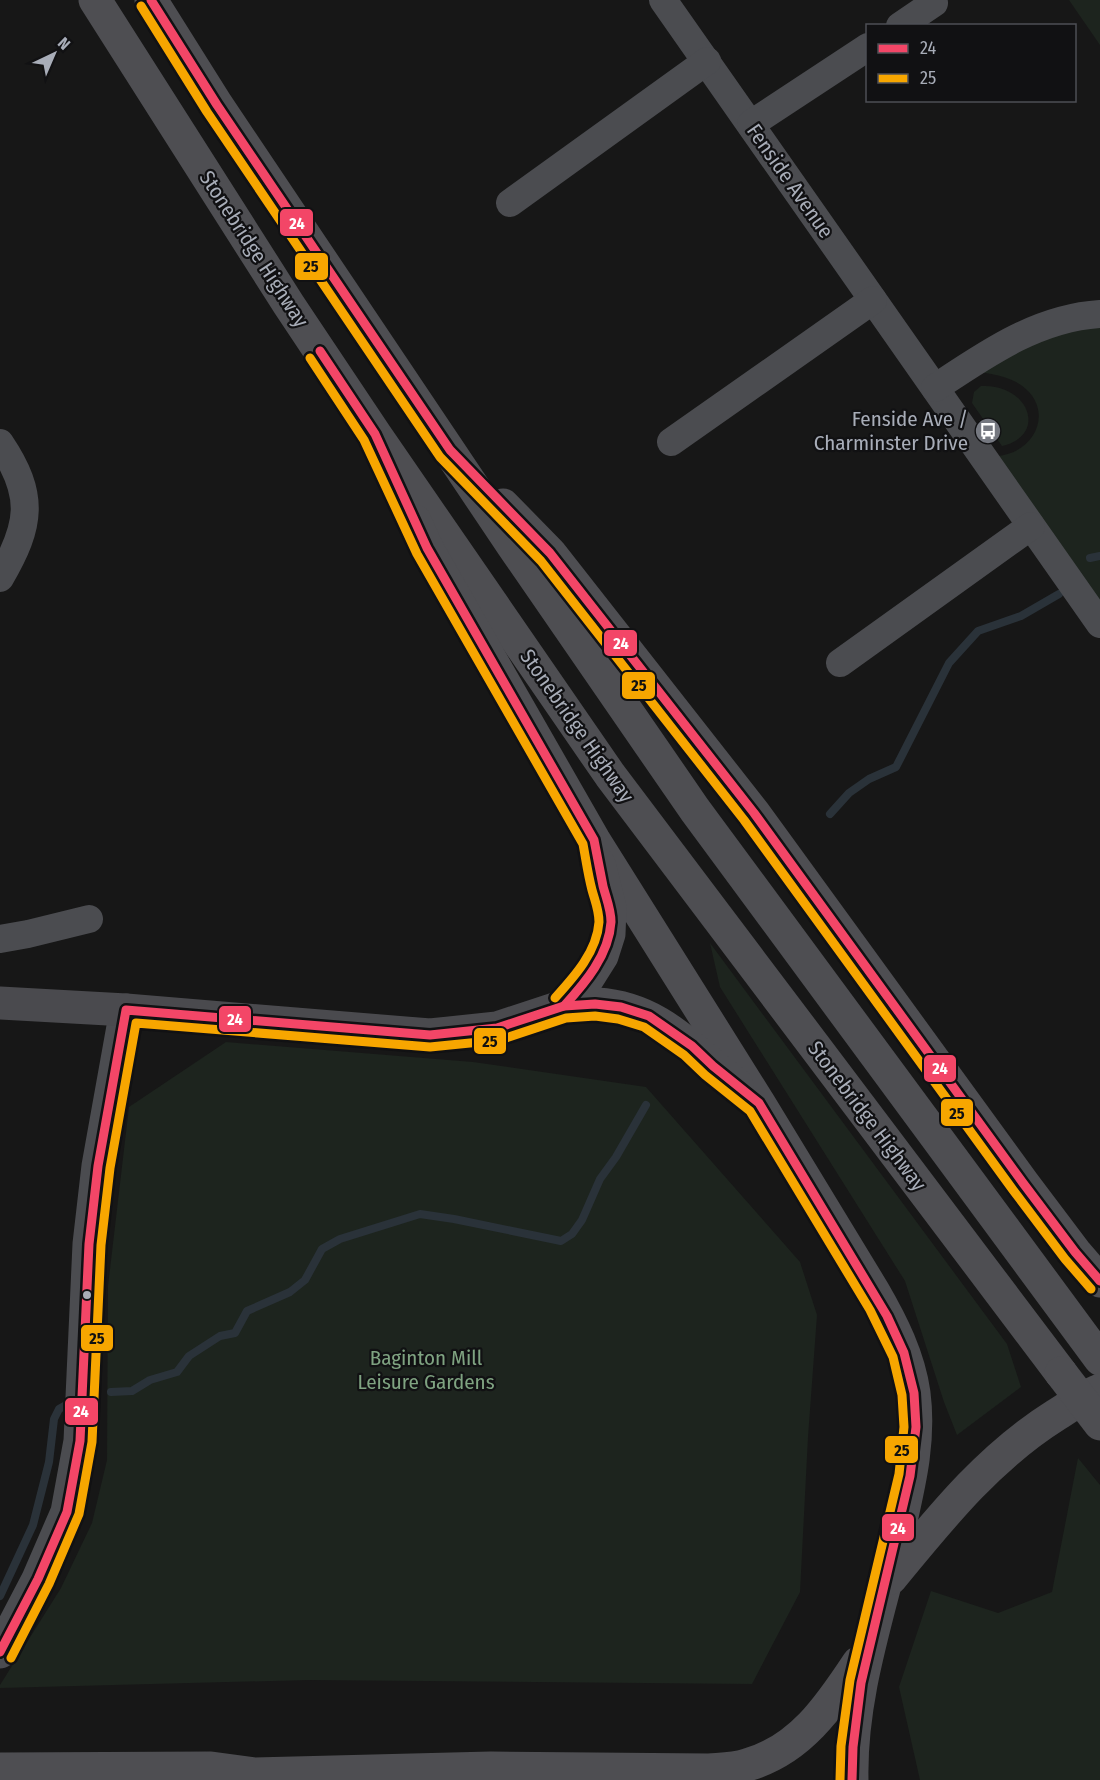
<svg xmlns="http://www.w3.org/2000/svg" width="1100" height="1780" font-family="'Fira Sans Condensed',sans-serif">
	<rect width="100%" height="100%" fill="#171717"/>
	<!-- green -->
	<g fill="#1d241e">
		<path d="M1069 0H1100V45Z"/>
		<path d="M1100 314V624L996 456C1035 454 1056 410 1021 385 1005 374 982 373 963 369Z"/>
		<path d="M981 386C1028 383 1049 435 1002 446L972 403 974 392Z"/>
		<path d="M710 943 1007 1344 1021 1387 957 1435 944 1402 905 1281 720 987Z"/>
		<path d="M226 1042 473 1062 646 1087 800 1262 817 1315 808 1437 800 1592 752 1684 309 1680 0 1688V1685L61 1588 92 1523 107 1460 108 1286 129 1107Z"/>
		<path d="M1078 1458 1100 1485V1780H920L899 1687 931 1591 998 1613 1052 1592Z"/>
	</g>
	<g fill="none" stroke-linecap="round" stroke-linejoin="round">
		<!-- stream -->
		<g stroke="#2a3239" stroke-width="8">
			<path d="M1090 558 1100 556"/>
			<path d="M830 814 849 793 869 779 896 767 949 663 978 631 1021 616 1059 594"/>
			<path d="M111 1392 132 1391 150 1380 177 1372 189 1356 220 1336 235 1333 247 1311 290 1292 305 1280 322 1249 340 1239 420 1214 454 1219 561 1241 572 1234 582 1220 600 1179 616 1157 646 1105"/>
			<path d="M0 1596 33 1525 49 1462 54 1419 59 1409 73 1401"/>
		</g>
		<!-- minor -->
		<g stroke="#4b4c50" stroke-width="28">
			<path d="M663 0 1100 624"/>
			<path d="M900 26 934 3"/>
			<path d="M751 124 868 47"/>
			<path d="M510 203 707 61"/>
			<path d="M935 388C986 354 1037 318 1100 314"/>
			<path d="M671 442 873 300"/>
			<path d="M0 443C35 495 31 525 0 578"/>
			<path d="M840 663 1031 526"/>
			<path d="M0 939 28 934 89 919"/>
		</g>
		<!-- tertiary -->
		<path stroke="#4b4c50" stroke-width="33" d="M0 1652 38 1579 67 1512 80 1441 89 1244 98 1166 126 1010"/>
		<!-- secondary -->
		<path stroke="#4a4a4e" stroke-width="33" d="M0 1003 126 1010 430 1035 497 1028 564 1006"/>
		<!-- trunk -->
		<g stroke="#4e4e52" stroke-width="33">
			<path d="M95 0 289 305 375 434 610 775 1061 1373"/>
			<path d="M151 0 217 105 513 546 695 810 1100 1359"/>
			<path d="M503 505 550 553 754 813 1023 1183 1075 1252 1100 1281"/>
			<path d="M415 521 427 548 594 840 759 1103 874 1292C892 1323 909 1357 914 1393 920 1439 910 1481 900 1525 881 1609 850 1692 852 1780"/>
			<path d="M564 1006C575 1005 586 1003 597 1004 660 1008 691 1049 737 1085"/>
			<path d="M564 1006 585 983 602 956 609 934 610 908 599 864"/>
			<path d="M891 1578C941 1517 989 1457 1056 1415 1070 1406 1085 1396 1100 1390"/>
			<path d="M0 1769 211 1768 254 1774 491 1768 709 1770C722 1769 735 1769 747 1765 800 1750 829 1707 858 1663"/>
		</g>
		<!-- trunk-bridge -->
		<path stroke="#4e4e52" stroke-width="33" d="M1061 1373 1100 1424"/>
		<!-- bus-1 casing -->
		<g stroke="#111113" stroke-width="14">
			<g id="bus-1">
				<path d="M151 0 217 105 450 450 550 553 754 813 1023 1183 1075 1252 1100 1281"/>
				<path d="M320 351 375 434 427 548 594 840C597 855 600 871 603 886 606 898 611 909 611 922 609 955 585 983 564 1006"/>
				<path d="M0 1652 38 1579 67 1512 80 1441 89 1244 98 1166 126 1010 430 1035 497 1028 564 1006 595 1004 621 1007 649 1016 692 1046 713 1066 759 1103 887 1316 904 1353 914 1393 916 1427 910 1476 861 1683 853 1747 852 1780"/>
			</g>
		</g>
		<!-- bus-2 casing -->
		<g stroke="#111113" stroke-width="14">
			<g id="bus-2">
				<path d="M141 6 207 112 440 457 541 561 744 820 1013 1190 1065 1259 1091 1289"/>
				<path d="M310 358 364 440 417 554 583 844C586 860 588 875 592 890 595 901 599 910 599 922 597 952 574 977 555 998"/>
				<path d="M11 1658 49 1584 79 1514 92 1442 101 1245 110 1168 136 1023 430 1047 500 1040 566 1018 595 1016 618 1019 644 1027 684 1055 705 1075 750 1111 870 1310 893 1357 902 1395 904 1427 899 1474 850 1680 841 1746 840 1780"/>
			</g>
		</g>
		<!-- bus-1 -->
		<use href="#bus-1" stroke="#f34667" stroke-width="9"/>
		<!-- bus-2 -->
		<use href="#bus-2" stroke="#f7a600" stroke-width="9"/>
	</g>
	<!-- icons -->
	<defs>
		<g id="bus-disc" transform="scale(1.35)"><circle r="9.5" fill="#757880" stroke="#111113"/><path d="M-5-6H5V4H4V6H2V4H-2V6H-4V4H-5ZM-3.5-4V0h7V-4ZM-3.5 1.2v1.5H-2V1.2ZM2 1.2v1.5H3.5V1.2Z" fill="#fff"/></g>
	</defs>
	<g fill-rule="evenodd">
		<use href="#bus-disc" x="988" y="431"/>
	</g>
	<!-- markers -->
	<circle fill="#a8adb8" stroke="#111113" stroke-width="2" cx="87" cy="1295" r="5"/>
	<g text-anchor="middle" stroke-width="4.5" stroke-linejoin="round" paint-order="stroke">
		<!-- street labels -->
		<g font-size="21" fill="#a8adb8" stroke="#111113">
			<text transform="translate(790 181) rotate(55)" y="7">Fenside Avenue</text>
			<text transform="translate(254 249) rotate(57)" y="7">Stonebridge Highway</text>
			<text transform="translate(577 726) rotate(55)" y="7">Stonebridge Highway</text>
			<text transform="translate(867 1116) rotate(53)" y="7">Stonebridge Highway</text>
		</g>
		<!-- poi labels -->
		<g font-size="21" fill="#a8adb8" stroke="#111113" text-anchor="end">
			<text x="968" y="426">Fenside Ave /<tspan x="968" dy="24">Charminster Drive</tspan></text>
		</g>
		<!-- park labels -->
		<g font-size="21" fill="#7fa381" stroke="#111113">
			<text x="426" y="1365">Baginton Mill<tspan x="426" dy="24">Leisure Gardens</tspan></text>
		</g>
	</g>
	<g stroke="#111113" stroke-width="2">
		<rect x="279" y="208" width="35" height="29" rx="6" fill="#f34667"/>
		<rect x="294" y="252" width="35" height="29" rx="6" fill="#f7a600"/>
		<rect x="603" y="629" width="35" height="28" rx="6" fill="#f34667"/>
		<rect x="621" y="671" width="35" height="29" rx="6" fill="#f7a600"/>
		<rect x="218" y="1005" width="34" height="28" rx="6" fill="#f34667"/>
		<rect x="473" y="1027" width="34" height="28" rx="6" fill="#f7a600"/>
		<rect x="923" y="1054" width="34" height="29" rx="6" fill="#f34667"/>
		<rect x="940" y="1098" width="34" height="29" rx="6" fill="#f7a600"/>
		<rect x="80" y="1324" width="34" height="28" rx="6" fill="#f7a600"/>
		<rect x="64" y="1397" width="35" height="29" rx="6" fill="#f34667"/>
		<rect x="884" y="1435" width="35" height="29" rx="6" fill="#f7a600"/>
		<rect x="881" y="1513" width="34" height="29" rx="6" fill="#f34667"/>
	</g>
	<g font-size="16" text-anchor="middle" font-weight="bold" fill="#fff">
		<text x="297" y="229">24</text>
		<text x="621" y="649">24</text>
		<text x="235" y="1025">24</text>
		<text x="940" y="1074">24</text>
		<text x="81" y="1417">24</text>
		<text x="898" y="1534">24</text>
	</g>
	<g font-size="16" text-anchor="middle" font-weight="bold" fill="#111">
		<text x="311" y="272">25</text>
		<text x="639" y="691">25</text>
		<text x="490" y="1047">25</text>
		<text x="957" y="1119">25</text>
		<text x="97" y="1344">25</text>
		<text x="902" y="1456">25</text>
	</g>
	<!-- legend -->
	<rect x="866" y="24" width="210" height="78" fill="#111113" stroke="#4d4f55" stroke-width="1.5"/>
	<rect x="878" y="44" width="30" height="9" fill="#f34667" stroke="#4d4f55" stroke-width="1.5"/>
	<text x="920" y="54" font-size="18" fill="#a8adb8">24</text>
	<rect x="878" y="74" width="30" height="9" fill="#f7a600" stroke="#4d4f55" stroke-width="1.5"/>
	<text x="920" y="84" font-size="18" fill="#a8adb8">25</text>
	<!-- north arrow -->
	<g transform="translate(54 54) rotate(44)" stroke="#111113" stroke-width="4.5" paint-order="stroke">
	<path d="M0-4.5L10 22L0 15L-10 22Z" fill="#a8adb8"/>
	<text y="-9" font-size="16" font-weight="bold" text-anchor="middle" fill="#a8adb8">N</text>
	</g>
</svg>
